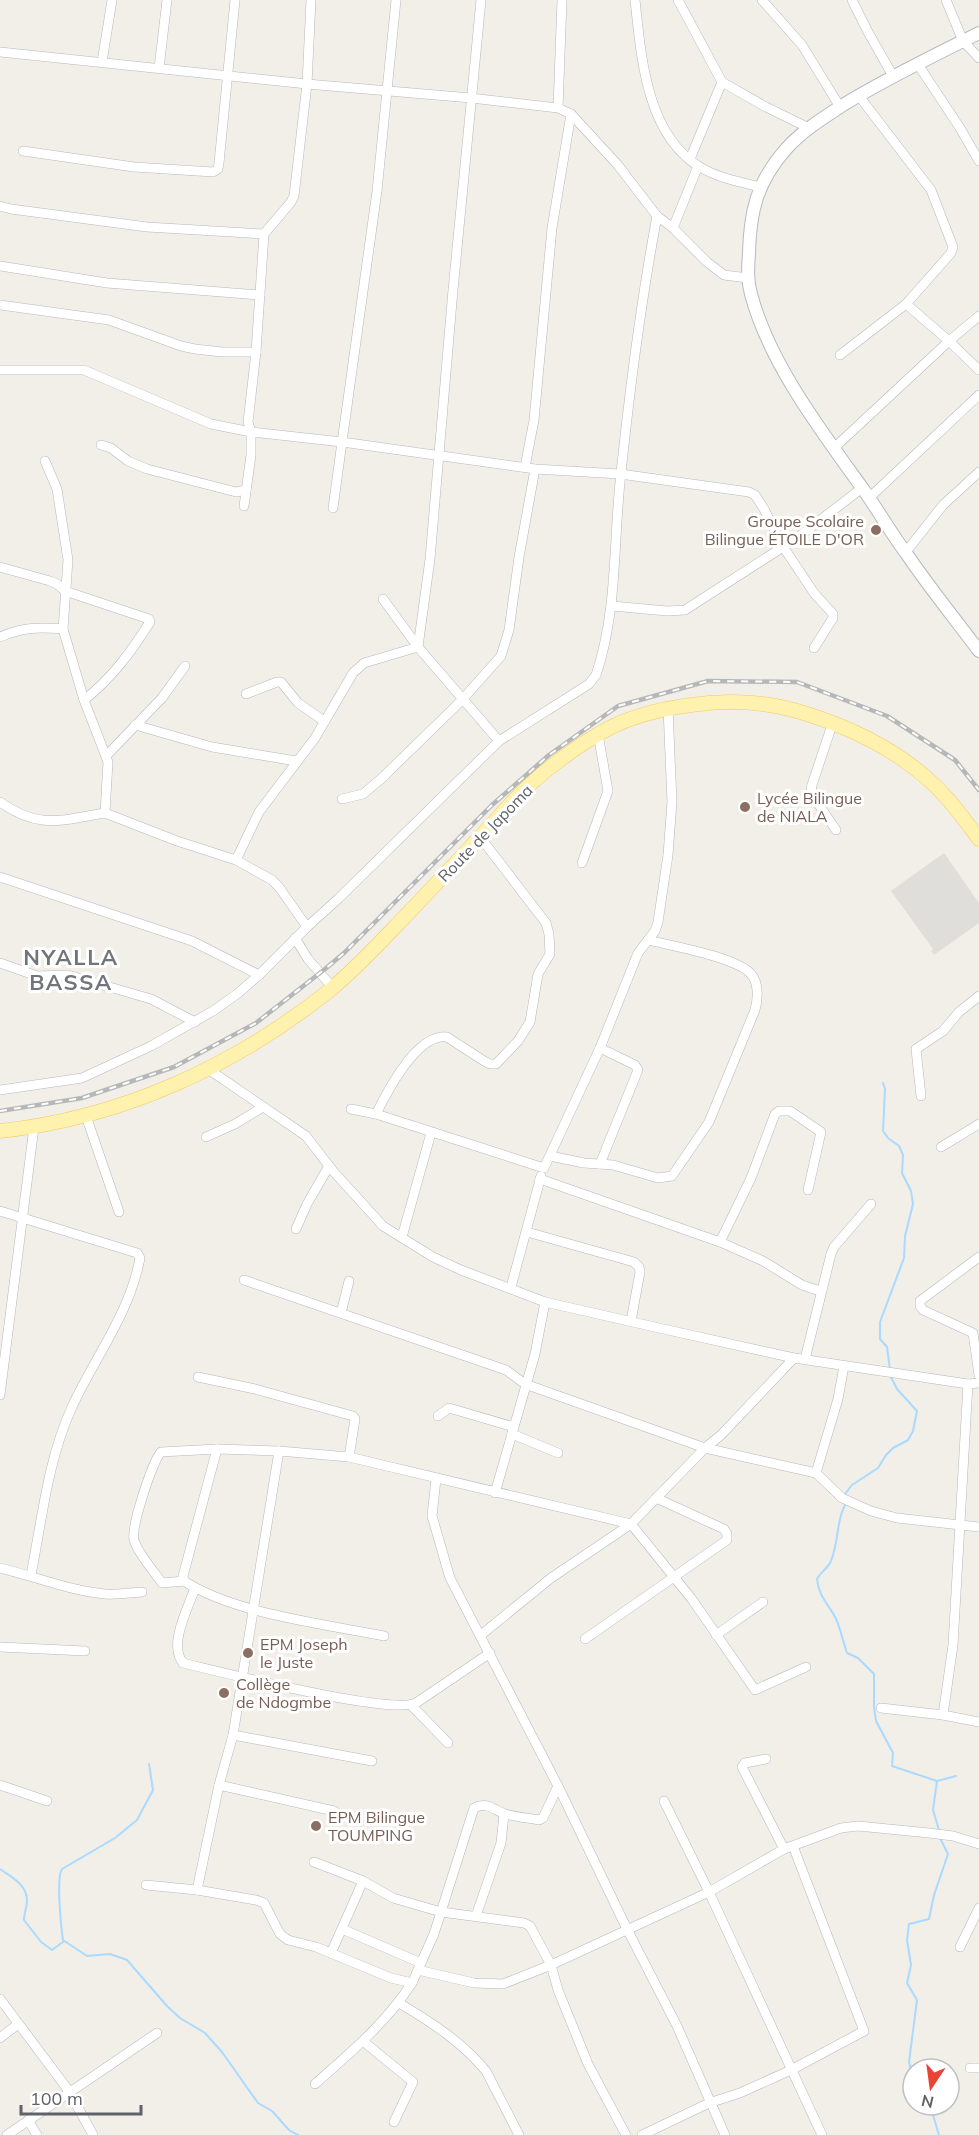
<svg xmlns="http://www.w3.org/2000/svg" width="979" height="2135" font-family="Mulish,sans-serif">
	<rect width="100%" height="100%" fill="#f1efe8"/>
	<!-- industrial -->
	<path fill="#e0deda" d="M944 853 979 903V923L934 955 931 951 933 949 891 891Z"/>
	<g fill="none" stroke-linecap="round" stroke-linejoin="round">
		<!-- stream -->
		<g stroke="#aadaff" stroke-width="2">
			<path d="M883 1083 885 1089 883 1131 888 1138 899 1146 903 1155 902 1173 911 1191 913 1204 905 1236 904 1258 880 1322V1339L887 1347 890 1370"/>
			<path d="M847 1497 845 1494 852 1485 878 1468 886 1455 893 1448 908 1440 913 1431 917 1411 897 1389 890 1375"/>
			<path d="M847 1502C836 1518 839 1542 831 1561 828 1568 821 1572 817 1579 819 1598 829 1604 836 1619 841 1630 843 1642 847 1653L858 1658 874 1674V1707L876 1721 893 1753 892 1766 937 1781 956 1776"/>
			<path d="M149 1764 153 1790 137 1820 115 1838 62 1869C56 1877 61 1927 63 1940L87 1956 110 1954 127 1960 167 2006 180 2018 205 2033 222 2052 258 2103 272 2111 289 2130 298 2135"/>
			<path d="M937 1781 933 1810 939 1830"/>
			<path d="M0 1869C11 1877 27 1884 27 1901 27 1907 24 1913 24 1920L41 1942 52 1950 63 1942"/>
			<path d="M913 2077 909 2062 917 2000 907 1983 911 1965 907 1940 909 1924 929 1919 934 1895 948 1854 939 1836"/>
			<path d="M930 2105 939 2135"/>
		</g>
		<!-- minor casing -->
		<g stroke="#b5b8bc" stroke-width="10">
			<g id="minor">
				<path d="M396 0 377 191 342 442 535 469 620 474 749 492 755 495 764 509 782 545 814 593 833 614V618L814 648"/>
				<path d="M481 0 453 290 430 559 418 647 499 741"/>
				<path d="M635 0C641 55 646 135 700 167 718 178 740 182 761 187"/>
				<path d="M678 0 722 82 766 107 809 128"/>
				<path d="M762 0 802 45 840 107"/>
				<path d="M852 0 868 32 893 76"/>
				<path d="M946 0 963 41 979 58"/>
				<path d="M0 52 307 84 471 98 558 108 571 114 617 164 657 216 673 228 707 262 724 275 748 278"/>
				<path d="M102 62 112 0"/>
				<path d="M917 63 960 128 979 161"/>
				<path d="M159 68 167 0"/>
				<path d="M558 108 562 0"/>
				<path d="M23 151 134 167 213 172 218 169 219 163 235 0"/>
				<path d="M690 159 722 82"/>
				<path d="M0 206 11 209 147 227 264 234"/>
				<path d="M673 228 698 166"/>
				<path d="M0 266 107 283 260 295"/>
				<path d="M0 305 109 320 181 346 195 349 222 352H256"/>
				<path d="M979 316 949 341 979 370"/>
				<path d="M840 355 906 304 951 253 953 247 931 190 859 96"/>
				<path d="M0 370H84L211 424 251 432 342 442 333 508"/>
				<path d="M101 445 111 448 128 461 147 469 236 492 246 490"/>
				<path d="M834 448 949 341 906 304"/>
				<path d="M45 461 57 489 68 560 63 629 84 700 108 762 105 813 177 841 236 860 259 812 315 738 353 673 364 663 418 647 383 599"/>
				<path d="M525 467 534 420 552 228 571 114"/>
				<path d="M869 498 979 395"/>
				<path d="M244 506 251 455V432L248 422 256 352 264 234 291 202 294 196 307 84 311 0"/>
				<path d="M905 553 943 505 979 472"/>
				<path d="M0 567 50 581 57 584 65 591 149 619 150 622C131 652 112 678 84 700"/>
				<path d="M612 606 667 611 685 610 797 538 862 488"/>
				<path d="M0 637C24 627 38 627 63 629"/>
				<path d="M246 694 277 682H281L298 703 324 721"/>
				<path d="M833 722 811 788 817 802 836 830"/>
				<path d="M135 725 212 747 296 761"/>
				<path d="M107 755 162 698 185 666"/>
				<path d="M342 799 363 794 382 778 462 700 501 656 509 630 519 557 535 469"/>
				<path d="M0 802C39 830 62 820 105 813"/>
				<path d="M582 863 608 791 598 734"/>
				<path d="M0 877 192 941 259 975"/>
				<path d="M307 927 338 899 499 741 589 684 596 675C618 610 613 541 621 473 630 387 641 301 657 216"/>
				<path d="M295 938 308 959 333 988"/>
				<path d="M0 963 37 976 68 975 151 999 195 1022"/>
				<path d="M208 1069 306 1136 333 1171 383 1226 433 1257 461 1270 545 1302 659 1328 794 1358 968 1384 979 1383"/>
				<path d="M0 1090 82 1078 151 1046 213 1011 237 994 259 975 307 927 279 887 272 880 236 860"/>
				<path d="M921 1096 916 1049 943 1031 959 1012 979 996"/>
				<path d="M351 1109 376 1114 544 1168 600 1048 638 953 655 931 658 922 668 855 672 802 668 708"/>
				<path d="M376 1114C387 1092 417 1033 447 1037L484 1061 490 1064H496L518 1041 530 1022 538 974 550 954 549 934 546 923 480 837"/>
				<path d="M86 1116 119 1212"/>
				<path d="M206 1137 235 1124 263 1107"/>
				<path d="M941 1147 979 1124"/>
				<path d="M550 1156 584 1163 613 1165 658 1178 672 1176 709 1122 755 1010C758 999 759 983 751 974 736 957 672 946 648 940"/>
				<path d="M600 1164 638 1070 635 1065 600 1048"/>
				<path d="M540 1179 720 1242 763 1261 802 1285 820 1291"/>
				<path d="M0 1211 137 1253 140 1258C130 1313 95 1357 72 1407 48 1459 42 1519 31 1575"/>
				<path d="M296 1229 307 1204 329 1166"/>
				<path d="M527 1232 634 1262 639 1267 640 1272 631 1321"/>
				<path d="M402 1237 431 1133"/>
				<path d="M720 1242 751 1178 775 1114 779 1111H790L821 1132 808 1190"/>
				<path d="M979 1257 920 1301V1306L923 1310 973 1333 979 1375"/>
				<path d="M244 1280 506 1370 525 1384 705 1448 816 1473 842 1498 871 1511 897 1518 979 1527"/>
				<path d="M511 1287 541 1176"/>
				<path d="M341 1313 349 1281"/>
				<path d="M805 1359 831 1254 834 1247 871 1204"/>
				<path d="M198 1377 255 1389 353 1416 355 1419 349 1457"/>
				<path d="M0 1395 34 1127"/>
				<path d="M438 1416 449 1408 514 1427"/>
				<path d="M512 1434 558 1453"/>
				<path d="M279 1451 217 1449 183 1576 184 1581C235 1614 325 1624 384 1636"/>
				<path d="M816 1473 838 1399 844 1366"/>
				<path d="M436 1479 432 1516 450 1578 558 1786 627 1929 677 2026 725 2135"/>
				<path d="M495 1493 535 1354 545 1302"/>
				<path d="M0 1568C34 1576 70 1591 105 1594 117 1595 130 1593 142 1592"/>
				<path d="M184 1581 162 1583C155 1573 137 1552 134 1540 131 1526 152 1463 161 1452L217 1449"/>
				<path d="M195 1588C188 1608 168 1645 183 1663 221 1672 389 1715 416 1703L490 1653"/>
				<path d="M481 1635 551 1578 631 1524 705 1448 721 1435 794 1358"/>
				<path d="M716 1635 763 1602"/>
				<path d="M585 1639 727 1540V1534L724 1529 656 1498"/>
				<path d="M0 1647 85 1651"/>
				<path d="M411 1705 448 1743"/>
				<path d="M881 1708 943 1715 979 1722"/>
				<path d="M943 1715 953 1645 968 1384"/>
				<path d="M233 1735 372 1761"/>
				<path d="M766 1759 745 1763 742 1767 784 1849"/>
				<path d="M0 1785 47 1801"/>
				<path d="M219 1785 334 1811"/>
				<path d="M664 1801 709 1892 822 2135"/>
				<path d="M314 1862 363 1881 393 1898 441 1912 524 1923 530 1926 551 1965 709 1892 784 1849 841 1828 858 1826 929 1833 953 1836 979 1844"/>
				<path d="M146 1885 197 1890 256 1900 264 1903 280 1934 288 1940 316 1947 391 1978 412 1983 434 1934 474 1808C487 1801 494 1810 505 1814 516 1817 528 1818 539 1820L543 1818 558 1786"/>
				<path d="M197 1890 219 1785 233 1735 279 1451 349 1457 631 1524 691 1598 755 1690 806 1667"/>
				<path d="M476 1916 501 1843 504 1814"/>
				<path d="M342 1929 421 1963"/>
				<path d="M960 1947 979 1908"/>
				<path d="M331 1953 363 1881"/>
				<path d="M418 1970 474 1983 503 1984 551 1965 558 1990 588 2064 626 2135"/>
				<path d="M0 1999 69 2091 93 2135"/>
				<path d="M399 2003C431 2022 462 2042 486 2071L519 2135"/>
				<path d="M0 2038 18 2024"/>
				<path d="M364 2042 413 2082 394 2122"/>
				<path d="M970 2068H979"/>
				<path d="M315 2084C351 2052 385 2024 412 1983"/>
				<path d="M28 2120 37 2135"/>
				<path d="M7 2135 157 2033"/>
				<path d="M642 2135 709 2103 740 2093 791 2070 864 2031 793 1846"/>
			</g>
		</g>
		<!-- secondary casing -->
		<g stroke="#b6babf" stroke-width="14">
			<path id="secondary" d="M979 33C933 56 887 78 843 105 823 118 802 131 786 149 757 182 750 211 749 253 748 267 747 280 751 294 769 363 822 432 863 489 878 510 891 533 906 553 929 587 955 619 979 651"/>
		</g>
		<!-- primary casing -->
		<g stroke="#f2c960" stroke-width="15">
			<path id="primary" d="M0 1131C122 1118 235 1066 330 990 353 971 373 950 393 929 422 899 450 869 478 839 493 824 507 807 522 792 541 773 573 749 597 735 624 718 660 709 691 705 730 699 770 702 807 714 851 728 896 750 930 781 949 798 964 819 979 839"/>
		</g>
		<!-- minor -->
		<use href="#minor" stroke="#fff" stroke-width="9"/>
		<!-- secondary -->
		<use href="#secondary" stroke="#fff" stroke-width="12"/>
		<!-- primary -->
		<use href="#primary" stroke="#fff2af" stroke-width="14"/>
		<!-- rail casing -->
		<g stroke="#b6b7b8" stroke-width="4.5">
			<path id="rail" d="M0 1111 82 1098 174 1067 256 1023 325 969 344 953 492 805 549 755 618 706 708 681 797 682 887 716 955 760 979 790"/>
		</g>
		<!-- rail -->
		<use href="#rail" stroke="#fff" stroke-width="2" stroke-dasharray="7" stroke-linecap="butt"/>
	</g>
	<!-- markers -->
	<g fill="#8d6e63" stroke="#fff" stroke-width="2">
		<circle cx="876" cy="530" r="6"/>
		<circle cx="745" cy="807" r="6"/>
		<circle cx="248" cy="1653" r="6"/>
		<circle cx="224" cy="1693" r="6"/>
		<circle cx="316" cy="1826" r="6"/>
	</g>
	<g text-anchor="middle" stroke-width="6" stroke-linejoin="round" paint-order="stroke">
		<!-- education labels -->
		<g font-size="16" fill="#785e54" stroke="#fff" text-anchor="start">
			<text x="864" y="527" text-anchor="end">Groupe Scolaire<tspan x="864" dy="18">Bilingue ÉTOILE D'OR</tspan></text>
			<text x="757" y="804">Lycée Bilingue<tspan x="757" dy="18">de NIALA</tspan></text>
			<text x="260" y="1650">EPM Joseph<tspan x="260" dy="18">le Juste</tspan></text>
			<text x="236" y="1690">Collège<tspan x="236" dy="18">de Ndogmbe</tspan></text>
			<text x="328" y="1823">EPM Bilingue<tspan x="328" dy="18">TOUMPING</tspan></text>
		</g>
		<!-- street labels -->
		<g font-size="16" fill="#5f6368" stroke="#fff">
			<text transform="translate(485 833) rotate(-46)" y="6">Route de Japoma</text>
		</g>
		<!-- district labels -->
		<g font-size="22" font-weight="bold" letter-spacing="1.5" fill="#70757a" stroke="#fff">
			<text x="71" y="965">NYALLA<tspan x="71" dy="25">BASSA</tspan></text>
		</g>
	</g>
	<!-- north arrow -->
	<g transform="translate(931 2087) rotate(193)"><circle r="28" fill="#ffffff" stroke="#bfc1c3" stroke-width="1.5"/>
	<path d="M0-4.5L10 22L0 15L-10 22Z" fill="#ea4335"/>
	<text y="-9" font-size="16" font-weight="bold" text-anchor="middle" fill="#5f6368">N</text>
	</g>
	<!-- scale -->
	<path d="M21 2105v9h120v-9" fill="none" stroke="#5f6368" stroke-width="3"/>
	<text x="30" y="2105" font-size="18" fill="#5f6368" stroke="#ffffff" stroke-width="4.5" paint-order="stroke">100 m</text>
</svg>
